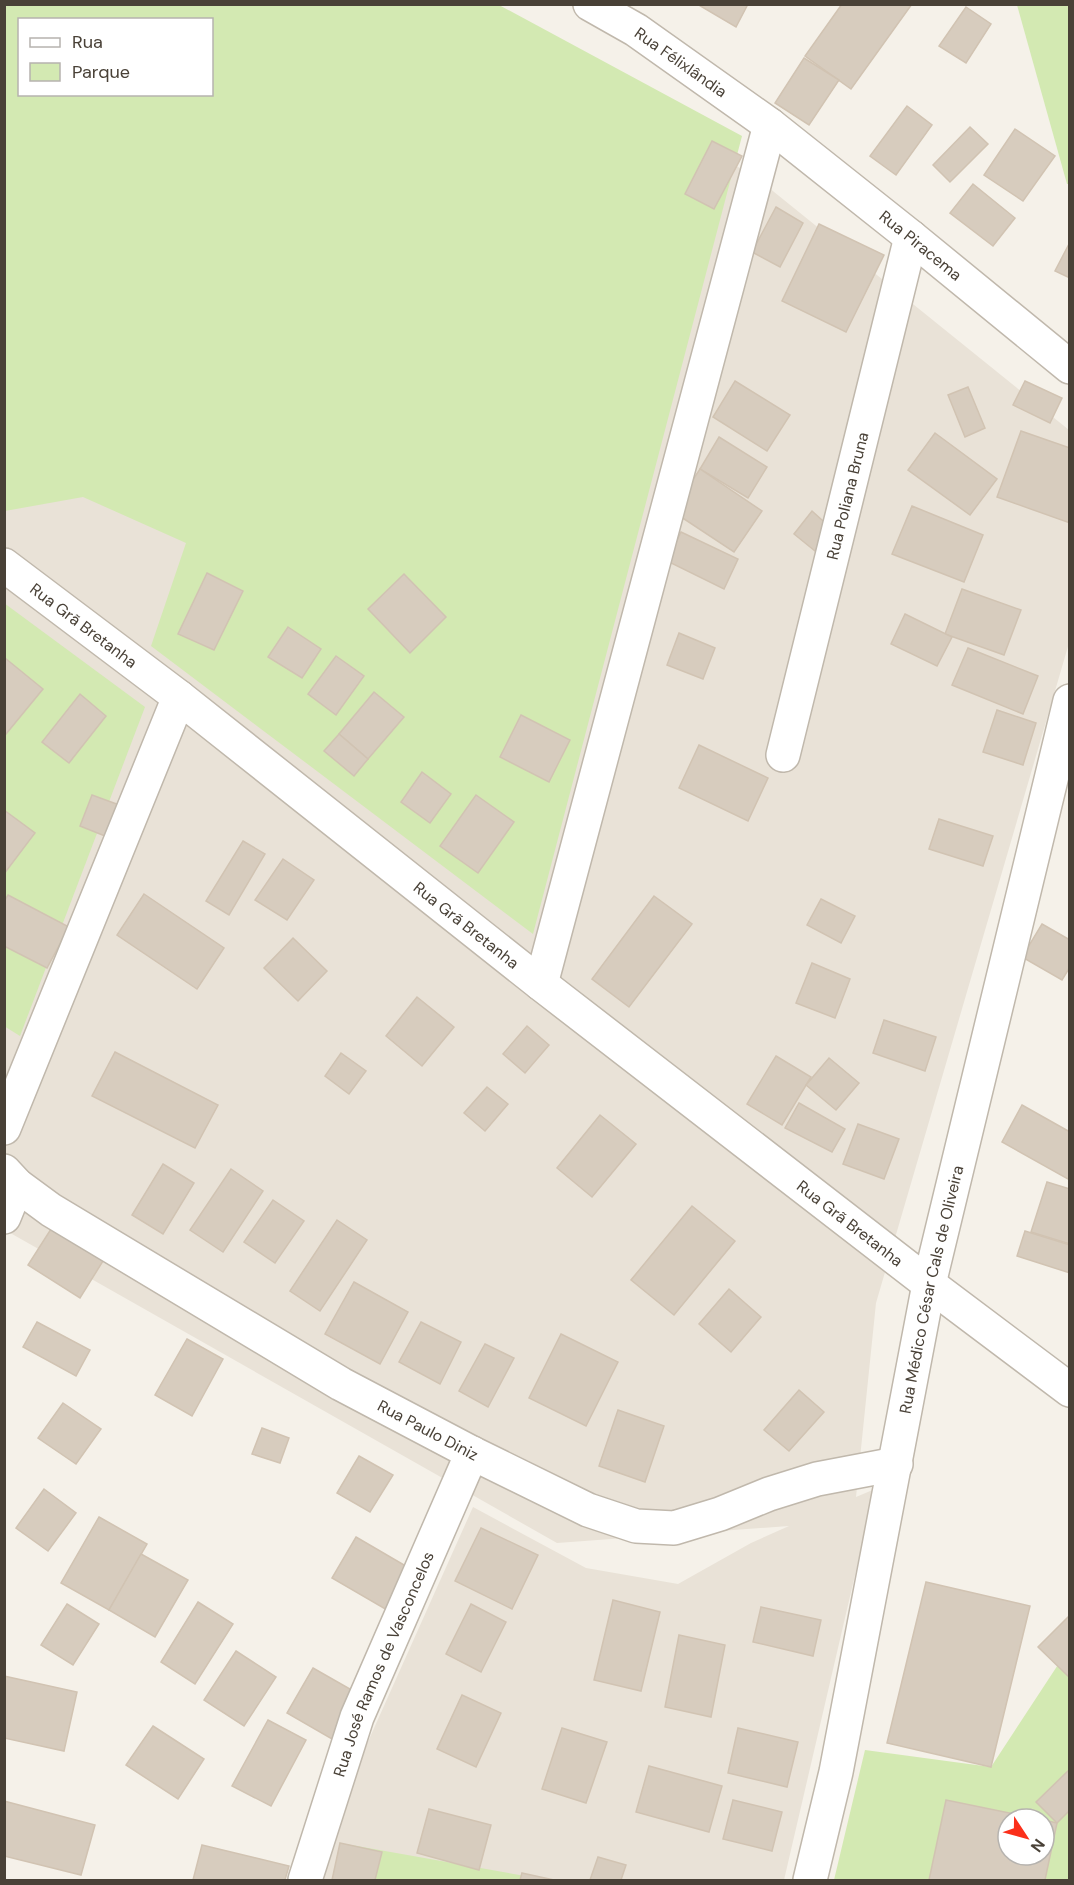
<svg xmlns="http://www.w3.org/2000/svg" width="1074" height="1885" font-family="'DM Sans',sans-serif">
	<rect width="100%" height="100%" fill="#f5f1e9"/>
	<!-- residential -->
	<path fill="#e9e2d7" fill-rule="evenodd" d="M5 5H437L753 175 1069 430V643L876 1303 856 1497 875 1489 784 1880H320L362 1755 473 1507 586 1568 678 1584 751 1543 789 1526 557 1543 5 1230ZM20 20H212V94H20Z"/>
	<!-- green -->
	<g fill="#d3e9b2" fill-rule="evenodd">
		<path d="M5 5H499L742 136 533 934 151 646 186 543 83 497 5 511ZM20 20H212V94H20Z"/>
		<path d="M1017 5H1069V184H1067Z"/>
		<path d="M4 603 145 707 20 1036 4 1026Z"/>
		<path d="M1069 1648V1880H834L865 1750 991 1767ZM1008 1819H1044V1855H1008Z"/>
		<path d="M340 1843 548 1880H333Z"/>
	</g>
	<!-- building -->
	<g fill="#d7ccbe" stroke="#d1c3b2" stroke-width="1.5">
		<path d="M697 4H748L736 27Z"/>
		<path d="M842 4H912L851 89 805 56Z"/>
		<path d="M966 7 991 24 966 63 939 46Z"/>
		<path d="M804 58 839 80 809 125 775 103Z"/>
		<path d="M907 106 932 125 896 175 870 156Z"/>
		<path d="M970 127 988 144 950 182 933 165Z"/>
		<path d="M1015 129 1055 156 1023 201 984 175Z"/>
		<path d="M712 141 742 156 714 209 685 194Z"/>
		<path d="M973 184 1015 218 993 246 950 213Z"/>
		<path d="M776 207 803 223 780 267 752 252Z"/>
		<path d="M819 224 884 255 846 332 782 301Z"/>
		<path d="M1070 242V278L1055 271Z"/>
		<path d="M735 381 790 415 767 451 713 417Z"/>
		<path d="M1025 381 1062 398 1050 423 1013 405Z"/>
		<path d="M968 387 985 428 965 437 948 395Z"/>
		<path d="M1021 431 1070 448V523L997 497Z"/>
		<path d="M935 433 997 479 970 515 908 470Z"/>
		<path d="M719 437 767 467 748 498 700 469Z"/>
		<path d="M700 469 762 511 734 552 672 511Z"/>
		<path d="M912 506 983 535 964 582 892 554Z"/>
		<path d="M812 511 832 529 815 551 794 534Z"/>
		<path d="M681 532 738 559 724 589 667 561Z"/>
		<path d="M207 573 243 591 214 650 178 634Z"/>
		<path d="M404 574 446 617 410 653 368 609Z"/>
		<path d="M962 589 1021 610 1004 655 945 634Z"/>
		<path d="M905 614 952 637 937 666 891 644Z"/>
		<path d="M288 627 321 649 302 678 268 657Z"/>
		<path d="M679 633 715 648 703 679 667 665Z"/>
		<path d="M968 648 1038 676 1023 714 952 685Z"/>
		<path d="M336 656 364 676 336 715 308 694Z"/>
		<path d="M5 658 43 689 6 734 4 733Z"/>
		<path d="M374 692 404 717 368 759 339 734Z"/>
		<path d="M80 694 106 716 69 763 42 742Z"/>
		<path d="M997 710 1036 723 1023 765 983 752Z"/>
		<path d="M521 715 570 740 549 782 500 757Z"/>
		<path d="M339 734 368 759 354 776 324 751Z"/>
		<path d="M699 745 768 778 748 821 679 788Z"/>
		<path d="M422 772 451 794 430 823 401 802Z"/>
		<path d="M92 795 122 806 110 838 80 826Z"/>
		<path d="M476 795 514 822 478 873 440 846Z"/>
		<path d="M4 810 35 833 4 874Z"/>
		<path d="M939 819 993 836 983 866 929 849Z"/>
		<path d="M243 841 265 854 229 915 206 901Z"/>
		<path d="M283 859 314 880 287 920 255 900Z"/>
		<path d="M144 894 224 948 197 989 117 935Z"/>
		<path d="M8 895 69 927 47 968 4 946V902Z"/>
		<path d="M654 896 692 924 629 1007 592 979Z"/>
		<path d="M821 899 855 916 841 943 807 925Z"/>
		<path d="M1042 924 1070 940V967L1062 980 1022 957Z"/>
		<path d="M293 938 327 971 298 1001 264 968Z"/>
		<path d="M812 963 850 979 835 1018 796 1003Z"/>
		<path d="M417 997 454 1027 422 1066 386 1036Z"/>
		<path d="M884 1020 936 1037 925 1071 873 1053Z"/>
		<path d="M527 1026 549 1045 525 1073 503 1054Z"/>
		<path d="M115 1052 218 1105 195 1148 92 1096Z"/>
		<path d="M341 1053 366 1071 349 1094 325 1076Z"/>
		<path d="M776 1056 811 1077 782 1125 747 1104Z"/>
		<path d="M829 1058 859 1083 836 1110 806 1085Z"/>
		<path d="M487 1087 508 1104 485 1131 464 1113Z"/>
		<path d="M799 1103 845 1129 832 1152 785 1128Z"/>
		<path d="M1022 1105 1070 1132V1175L1068 1179 1002 1142Z"/>
		<path d="M600 1115 636 1144 592 1197 557 1168Z"/>
		<path d="M858 1124 899 1139 884 1179 843 1164Z"/>
		<path d="M163 1164 194 1183 163 1234 132 1215Z"/>
		<path d="M231 1169 263 1191 223 1252 190 1230Z"/>
		<path d="M1047 1182 1070 1189V1244L1031 1232Z"/>
		<path d="M273 1200 304 1221 275 1263 244 1242Z"/>
		<path d="M692 1206 735 1241 674 1315 631 1280Z"/>
		<path d="M337 1220 367 1240 320 1311 290 1291Z"/>
		<path d="M51 1229 103 1261 80 1298 28 1265Z"/>
		<path d="M1025 1231 1070 1245V1273L1017 1256Z"/>
		<path d="M354 1282 408 1312 380 1364 325 1334Z"/>
		<path d="M729 1289 761 1317 731 1352 699 1324Z"/>
		<path d="M37 1322 90 1350 76 1376 23 1347Z"/>
		<path d="M421 1322 461 1342 440 1384 399 1362Z"/>
		<path d="M561 1334 618 1362 586 1426 529 1398Z"/>
		<path d="M187 1339 223 1359 192 1416 155 1395Z"/>
		<path d="M485 1344 514 1358 488 1407 459 1391Z"/>
		<path d="M799 1390 824 1412 789 1451 764 1430Z"/>
		<path d="M63 1403 101 1429 76 1464 38 1438Z"/>
		<path d="M618 1410 664 1426 645 1482 599 1466Z"/>
		<path d="M262 1428 289 1438 280 1463 252 1454Z"/>
		<path d="M359 1456 393 1475 370 1512 337 1493Z"/>
		<path d="M44 1489 76 1513 48 1551 16 1528Z"/>
		<path d="M99 1517 147 1544 109 1610 61 1583Z"/>
		<path d="M481 1528 538 1555 512 1609 455 1581Z"/>
		<path d="M356 1537 411 1569 387 1610 332 1578Z"/>
		<path d="M141 1554 188 1580 155 1637 109 1610Z"/>
		<path d="M926 1582 1030 1606 991 1767 887 1743Z"/>
		<path d="M613 1600 660 1612 641 1691 594 1680Z"/>
		<path d="M198 1602 233 1624 195 1684 161 1662Z"/>
		<path d="M67 1604 99 1624 73 1665 41 1645Z"/>
		<path d="M471 1604 506 1622 481 1672 446 1654Z"/>
		<path d="M761 1607 821 1620 813 1656 753 1642Z"/>
		<path d="M1070 1615V1678L1038 1647Z"/>
		<path d="M679 1635 725 1645 711 1717 665 1707Z"/>
		<path d="M236 1651 276 1677 244 1726 204 1700Z"/>
		<path d="M313 1668 357 1693 332 1739 287 1713Z"/>
		<path d="M4 1676 77 1692 64 1751 4 1738Z"/>
		<path d="M462 1695 501 1713 476 1767 437 1749Z"/>
		<path d="M268 1720 306 1740 271 1806 232 1786Z"/>
		<path d="M153 1726 204 1759 178 1799 126 1765Z"/>
		<path d="M562 1728 607 1742 586 1803 542 1789Z"/>
		<path d="M738 1728 798 1742 787 1787 728 1773Z"/>
		<path d="M649 1766 722 1786 709 1832 636 1812Z"/>
		<path d="M1070 1769V1810L1057 1823 1036 1802Z"/>
		<path d="M733 1800 782 1812 772 1851 723 1839Z"/>
		<path d="M946 1800 1039 1819H1008V1855H1044V1820L1057 1823 1045 1880H929Z"/>
		<path d="M4 1801 95 1825 81 1875 4 1856Z"/>
		<path d="M429 1809 491 1825 479 1870 417 1853Z"/>
		<path d="M340 1843 382 1852 375 1880H332Z"/>
		<path d="M202 1845 289 1866 285 1880H193Z"/>
		<path d="M598 1857 626 1865 621 1880H590Z"/>
		<path d="M522 1873 554 1880H520Z"/>
	</g>
	<g fill="none" stroke-linecap="round" stroke-linejoin="round">
		<!-- minor casing -->
		<g stroke="#c0b8ac" stroke-width="36">
			<g id="minor">
				<path id="s1" d="M590 4 636 30 770 125 911 237 1070 367"/>
				<path id="s2" d="M4 565 179 697 541 984 929 1284 1070 1390"/>
				<path id="s3" d="M783 755 911 237"/>
				<path d="M541 984 770 125"/>
				<path d="M4 1128 179 697"/>
				<path id="s4" d="M4 1171 17 1185 51 1210 341 1384 472 1453 588 1510 636 1526 674 1528 720 1514 769 1494 817 1479 896 1464"/>
				<path d="M4 1217 17 1185"/>
				<path id="s5" d="M305 1880 357 1717 472 1453"/>
				<path id="s6" d="M810 1880 836 1772 929 1284 1070 701"/>
			</g>
		</g>
		<!-- minor -->
		<use href="#minor" stroke="#fff" stroke-width="33"/>
	</g>
	<g text-anchor="middle" stroke-width="5" stroke-linejoin="round" paint-order="stroke">
		<!-- street labels -->
		<g font-size="16" fill="#494137" stroke="#fff">
			<text dy="6" stroke="none"><textPath href="#s1" startOffset="108">Rua Félixlândia</textPath></text>
			<text dy="6" stroke="none"><textPath href="#s1" startOffset="410">Rua Piracema</textPath></text>
			<text dy="6" stroke="none"><textPath href="#s3" startOffset="267">Rua Poliana Bruna</textPath></text>
			<text dy="6" stroke="none"><textPath href="#s2" startOffset="100">Rua Grã Bretanha</textPath></text>
			<text dy="6" stroke="none"><textPath href="#s2" startOffset="586">Rua Grã Bretanha</textPath></text>
			<text dy="6" stroke="none"><textPath href="#s2" startOffset="1072">Rua Grã Bretanha</textPath></text>
			<text dy="6" stroke="none"><textPath href="#s6" startOffset="603">Rua Médico César Cals de Oliveira</textPath></text>
			<text dy="6" stroke="none"><textPath href="#s4" startOffset="498">Rua Paulo Diniz</textPath></text>
			<text dy="6" stroke="none"><textPath href="#s5" startOffset="230">Rua José Ramos de Vasconcelos</textPath></text>
		</g>
	</g>
	<!-- border -->
	<rect width="1074" height="1885" fill="none" stroke="#494137" stroke-width="12"/>
	<!-- legend -->
	<rect x="18" y="18" width="195" height="78" fill="#ffffff" stroke="#b6b3af" stroke-width="1.5"/>
	<rect x="30" y="38" width="30" height="9" fill="#ffffff" stroke="#b6b3af" stroke-width="1.5"/>
	<text x="72" y="48" font-size="18" fill="#494137">Rua</text>
	<rect x="30" y="63" width="30" height="18" fill="#d3e9b2" stroke="#b6b3af" stroke-width="1.5"/>
	<text x="72" y="78" font-size="18" fill="#494137">Parque</text>
	<!-- north arrow -->
	<g transform="translate(1026 1837) rotate(126)"><circle r="28" fill="#ffffff" stroke="#b6b3af" stroke-width="1.5"/>
	<path d="M0-4.5L10 22L0 15L-10 22Z" fill="#fb2f1a"/>
	<text y="-9" font-size="16" font-weight="bold" text-anchor="middle" fill="#494137">N</text>
	</g>
</svg>
